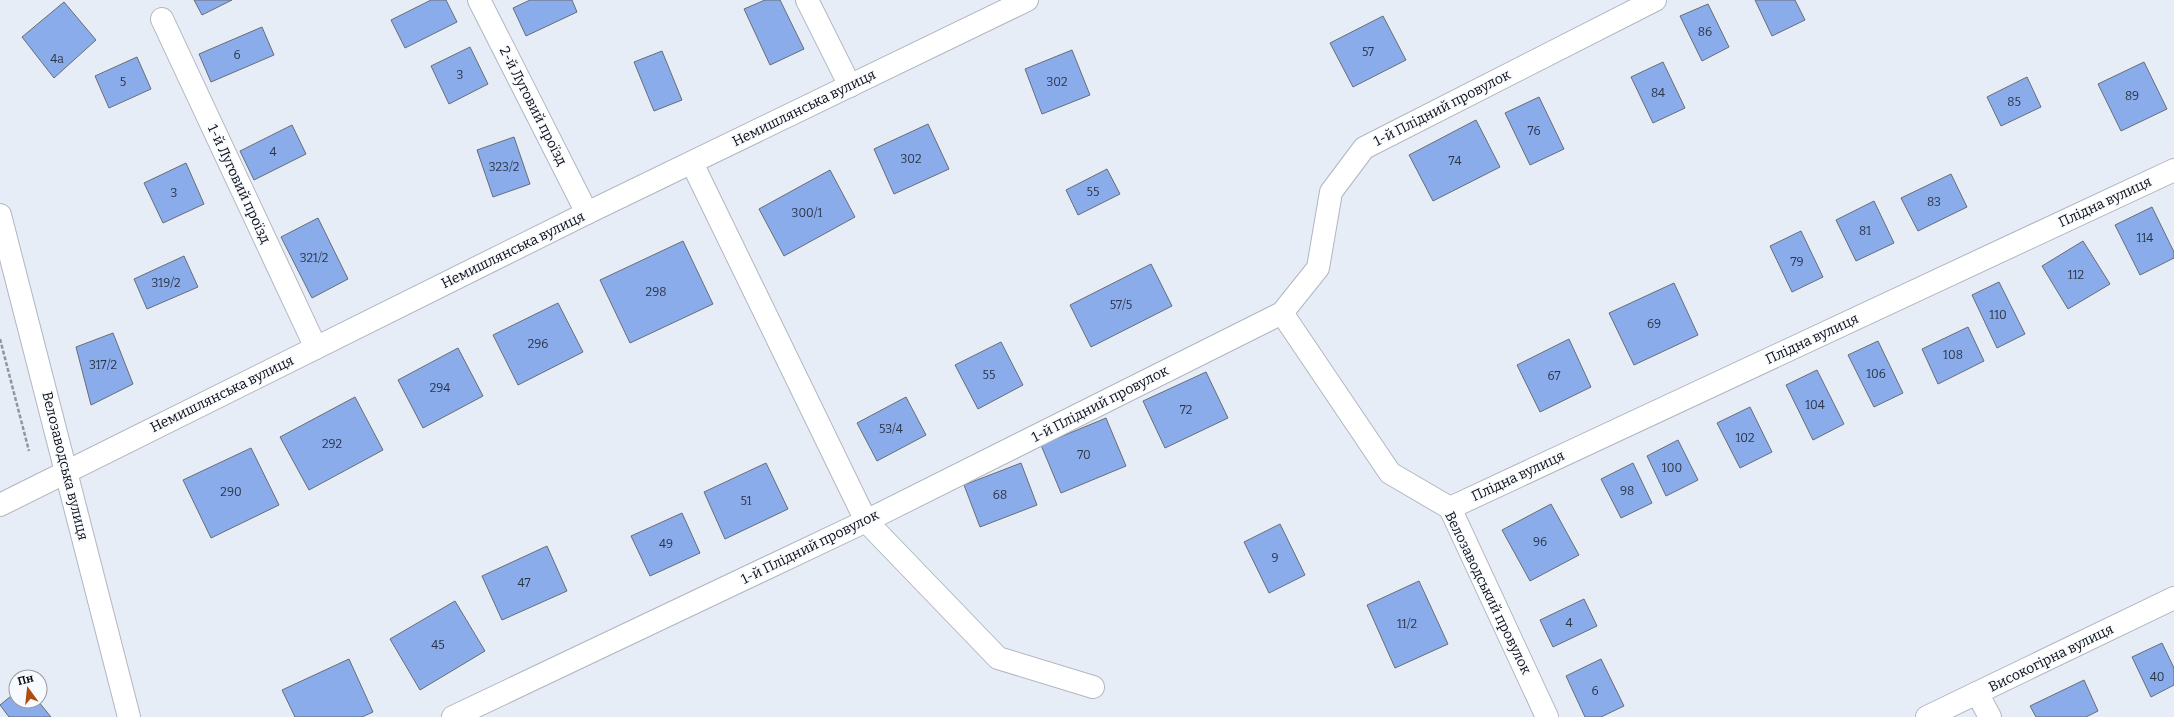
<svg xmlns="http://www.w3.org/2000/svg" width="2174" height="717" viewBox="0 0 2174 717" font-family="Bitter,serif">
<rect width="100%" height="100%" fill="#e7edf7"/>
<g fill="#8aaceb" stroke="#686d76">
<polygon points="194,0 232,0 202,15"/>
<polygon points="431,0 446,0 457,22 405,48 391,20"/>
<polygon points="530,0 572,0 577,12 526,36 513,8"/>
<polygon points="765,0 780,0 804,49 770,65 744,9"/>
<polygon points="1755,0 1795,0 1805,20 1772,36"/>
<polygon points="64,2 96,40 54,78 22,37"/>
<polygon points="1708,4 1729,47 1702,61 1680,16"/>
<polygon points="1383,16 1406,60 1353,87 1330,43"/>
<polygon points="262,27 274,55 211,82 199,54"/>
<polygon points="470,47 488,84 449,104 431,66"/>
<polygon points="1072,50 1090,95 1042,114 1025,69"/>
<polygon points="662,51 682,100 654,111 634,62"/>
<polygon points="137,57 151,89 109,108 95,76"/>
<polygon points="1663,62 1685,108 1653,123 1631,77"/>
<polygon points="2144,62 2167,109 2121,131 2098,84"/>
<polygon points="2027,77 2041,107 2001,126 1987,97"/>
<polygon points="1539,97 1564,149 1530,165 1505,113"/>
<polygon points="1476,120 1500,167 1433,201 1409,155"/>
<polygon points="928,124 949,169 894,194 874,149"/>
<polygon points="292,125 306,154 254,180 240,151"/>
<polygon points="514,137 530,184 493,197 477,150"/>
<polygon points="186,163 204,204 163,223 144,183"/>
<polygon points="1107,169 1120,194 1078,215 1066,190"/>
<polygon points="830,170 855,217 784,256 759,209"/>
<polygon points="1951,174 1967,207 1918,231 1901,198"/>
<polygon points="1874,201 1894,243 1856,261 1836,220"/>
<polygon points="2152,207 2174,252 2174,258 2140,275 2115,225"/>
<polygon points="318,218 348,279 312,298 281,237"/>
<polygon points="1801,231 1823,277 1792,292 1770,246"/>
<polygon points="683,241 713,304 630,343 600,280"/>
<polygon points="2083,241 2110,284 2068,309 2042,266"/>
<polygon points="184,256 198,287 147,309 134,279"/>
<polygon points="1151,264 1172,306 1091,347 1070,305"/>
<polygon points="1999,282 2025,334 1997,348 1972,295"/>
<polygon points="1674,283 1698,335 1634,365 1609,313"/>
<polygon points="558,303 583,352 518,385 493,335"/>
<polygon points="1968,327 1984,361 1938,384 1922,349"/>
<polygon points="113,333 133,384 91,405 76,347"/>
<polygon points="1569,339 1591,387 1540,412 1517,365"/>
<polygon points="1878,341 1903,393 1874,407 1848,355"/>
<polygon points="1001,342 1023,385 978,409 955,365"/>
<polygon points="458,348 483,396 423,428 398,380"/>
<polygon points="1817,370 1844,424 1813,440 1786,385"/>
<polygon points="1206,372 1228,418 1165,448 1143,401"/>
<polygon points="355,397 383,450 309,490 280,437"/>
<polygon points="906,397 926,435 877,461 857,423"/>
<polygon points="1750,407 1772,452 1740,468 1717,423"/>
<polygon points="1106,418 1126,466 1061,493 1041,445"/>
<polygon points="1678,440 1698,480 1666,496 1647,456"/>
<polygon points="251,448 279,505 211,538 183,480"/>
<polygon points="766,463 788,509 725,539 704,492"/>
<polygon points="1021,463 1037,505 980,527 964,485"/>
<polygon points="1633,463 1652,503 1621,518 1601,479"/>
<polygon points="1551,504 1579,555 1530,581 1502,530"/>
<polygon points="682,513 700,553 650,576 631,536"/>
<polygon points="1280,524 1305,575 1269,593 1244,542"/>
<polygon points="547,546 567,591 502,620 482,576"/>
<polygon points="1419,581 1448,644 1395,668 1367,605"/>
<polygon points="1584,599 1597,626 1553,647 1540,620"/>
<polygon points="455,601 485,651 420,690 390,639"/>
<polygon points="2162,643 2174,668 2174,685 2151,697 2132,657"/>
<polygon points="349,659 373,712 362,717 295,717 282,690"/>
<polygon points="1601,659 1624,706 1601,717 1585,717 1566,676"/>
<polygon points="2084,680 2098,711 2086,717 2036,717 2030,706"/>
<polygon points="16,692 16,701 38,701 51,717 9,717 0,705"/>
</g>
<g fill="none" stroke-linecap="round" stroke-linejoin="round">
<defs>
<g id="minor">
<polyline points="479,0 587,213"/>
<polyline points="807,0 850,86"/>
<polyline points="162,19 316,348"/>
<polyline points="692,163 866,521 998,658 1093,687"/>
<polyline points="0,215 129,717"/>
<polyline points="1282,313 1390,473 1450,508 1547,717"/>
<polyline points="0,505 587,213 1027,0"/>
<polyline points="1450,508 2174,170"/>
<polyline points="1977,693 1990,717"/>
<polyline points="453,717 866,521 1282,313 1318,268 1331,192 1364,148 1655,0"/>
<polyline points="1927,717 2174,598"/>
</g>
</defs>
<use href="#minor" stroke="#b1b6c1" stroke-width="24"/>
<polyline stroke="#91969d" stroke-width="2.5" stroke-dasharray="4 2" stroke-linecap="butt" points="0,339 29,451"/>
<use href="#minor" stroke="#fff" stroke-width="22"/>
</g>
<g text-anchor="middle" dominant-baseline="central" stroke-width="3.5" stroke-linejoin="round" paint-order="stroke">
<g font-size="12" fill="#2b3548">
<text x="1705" y="32">86</text>
<text x="1368" y="52">57</text>
<text x="237" y="55">6</text>
<text x="57" y="59">4а</text>
<text x="460" y="75">3</text>
<text x="123" y="82">5</text>
<text x="1057" y="82">302</text>
<text x="1658" y="93">84</text>
<text x="2132" y="96">89</text>
<text x="2014" y="102">85</text>
<text x="1534" y="131">76</text>
<text x="273" y="152">4</text>
<text x="911" y="159">302</text>
<text x="1455" y="161">74</text>
<text x="504" y="167">323/2</text>
<text x="1093" y="192">55</text>
<text x="174" y="193">3</text>
<text x="1934" y="202">83</text>
<text x="807" y="213">300/1</text>
<text x="1865" y="231">81</text>
<text x="2145" y="238">114</text>
<text x="314" y="258">321/2</text>
<text x="1797" y="262">79</text>
<text x="2076" y="275">112</text>
<text x="166" y="283">319/2</text>
<text x="656" y="292">298</text>
<text x="1121" y="305">57/5</text>
<text x="1998" y="315">110</text>
<text x="1654" y="324">69</text>
<text x="538" y="344">296</text>
<text x="1953" y="355">108</text>
<text x="103" y="365">317/2</text>
<text x="1876" y="374">106</text>
<text x="989" y="375">55</text>
<text x="1554" y="376">67</text>
<text x="440" y="388">294</text>
<text x="1815" y="405">104</text>
<text x="1186" y="410">72</text>
<text x="891" y="429">53/4</text>
<text x="1745" y="438">102</text>
<text x="332" y="444">292</text>
<text x="1084" y="455">70</text>
<text x="1672" y="468">100</text>
<text x="1627" y="491">98</text>
<text x="231" y="492">290</text>
<text x="1000" y="495">68</text>
<text x="746" y="501">51</text>
<text x="1540" y="542">96</text>
<text x="666" y="544">49</text>
<text x="1275" y="558">9</text>
<text x="524" y="583">47</text>
<text x="1569" y="623">4</text>
<text x="1407" y="624">11/2</text>
<text x="438" y="645">45</text>
<text x="2157" y="677">40</text>
<text x="1595" y="691">6</text>
</g>
<g font-size="14" fill="#0b0d11" stroke="#f7fafe">
<text transform="translate(533 106) rotate(63)">2-й Луговий проїзд</text>
<text transform="translate(804 108) rotate(-26)">Немишлянська вулиця</text>
<text transform="translate(1442 108) rotate(-27)">1-й Плідний провулок</text>
<text transform="translate(239 184) rotate(65)">1-й Луговий проїзд</text>
<text transform="translate(2105 202) rotate(-25)">Плідна вулиця</text>
<text transform="translate(513 250) rotate(-26)">Немишлянська вулиця</text>
<text transform="translate(1812 339) rotate(-25)">Плідна вулиця</text>
<text transform="translate(222 394) rotate(-26)">Немишлянська вулиця</text>
<text transform="translate(1100 404) rotate(-27)">1-й Плідний провулок</text>
<text transform="translate(65 466) rotate(76)">Велозаводська вулиця</text>
<text transform="translate(1518 476) rotate(-25)">Плідна вулиця</text>
<text transform="translate(810 547) rotate(-26)">1-й Плідний провулок</text>
<text transform="translate(1488 593) rotate(64)">Велозаводський провулок</text>
<text transform="translate(2051 658) rotate(-26)">Високогірна вулиця</text>
</g>
</g>
<g transform="translate(28 689) rotate(345)"><circle r="19" fill="#f7fafe" stroke="#999b9f"/>
<path d="M0-3L7 15L0 10L-7 15Z" fill="#af4c11"/>
<text y="-6" font-size="11" font-weight="bold" text-anchor="middle" fill="#0b0d11">Пн</text>
</g>
</svg>
